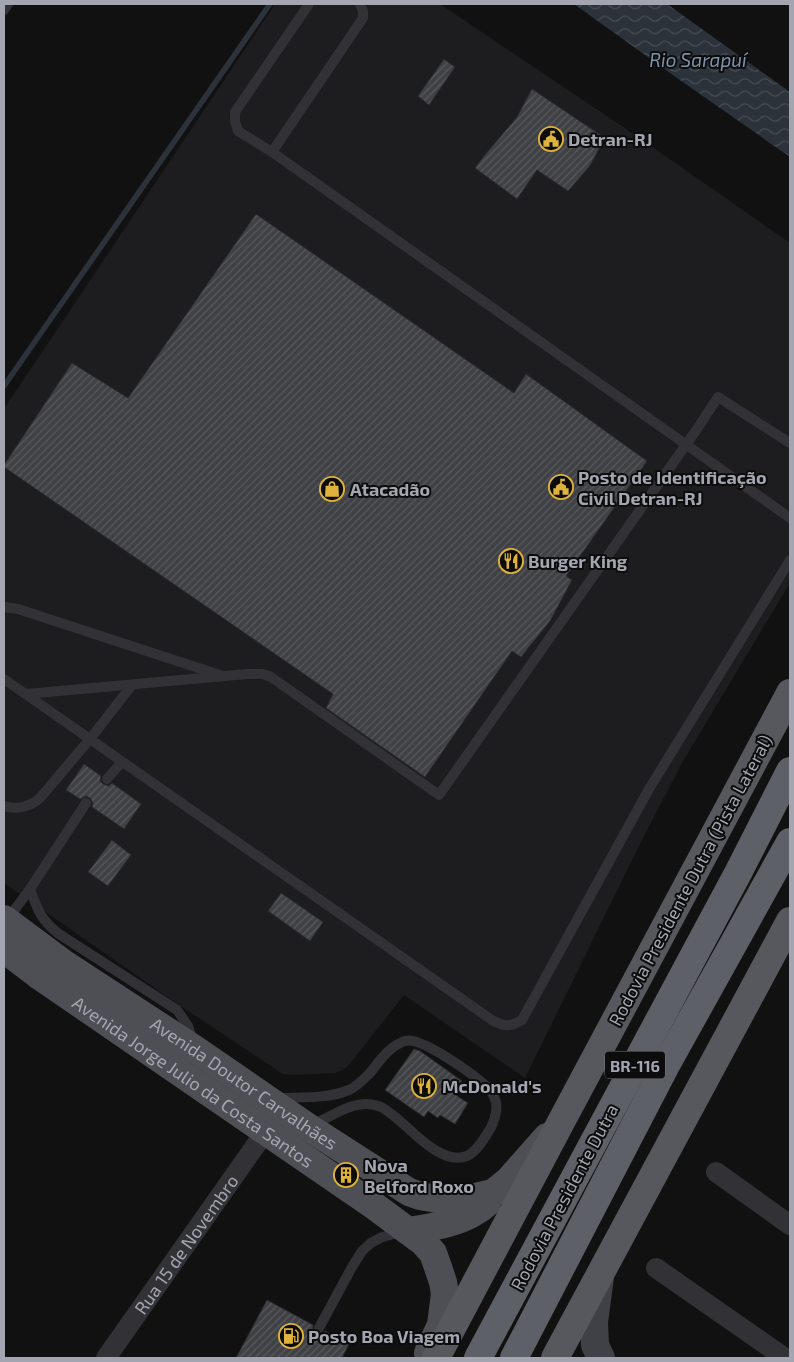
<svg xmlns="http://www.w3.org/2000/svg" width="794" height="1362" viewBox="0 0 794 1362" font-family="'Exo 2',sans-serif">
<defs>
<pattern id="water-waves" width="16" height="10" patternUnits="userSpaceOnUse" patternTransform="scale(1.25)"><rect width="16" height="10" fill="#2b3239"/><path d="M0 5q4-4 8 0t8 0" fill="none" stroke="#474d53"/></pattern>
<pattern id="building-hatch" width="6" height="6" patternUnits="userSpaceOnUse" patternTransform="scale(1.25)"><rect width="6" height="6" fill="#404145"/><path d="M-1 1l2-2M0 6l6-6M5 7l2-2" fill="none" stroke="#58595d"/></pattern>
</defs>
<rect width="100%" height="100%" fill="#111112"/>
<polygon fill="#1d1d1f" points="275,4 440,4 638,137 790,243 790,583 682,763 640,844 525,1078 404,995 348,1066 343,1070 335,1073 292,1075 283,1074 179,1005 4,883 4,409"/>
<polygon fill="url(#water-waves)" points="574,4 667,4 790,92 790,157 677,78"/>
<g fill="none" stroke-linecap="round" stroke-linejoin="round">
<polyline stroke="#2b3239" stroke-width="5.5" points="4,386 270,4"/>
</g>
<g fill="url(#building-hatch)" stroke="#2b2b2e">
<polygon points="444,59 455,67 429,105 418,96"/>
<polygon points="532,89 605,138 589,167 568,191 537,170 517,199 475,168 484,156 517,117"/>
<polygon points="256,214 514,393 526,374 647,461 566,576 572,580 550,621 521,657 512,651 425,777 326,708 333,694 4,467 4,465 72,363 128,398"/>
<polygon points="84,764 101,776 100,781 103,784 109,786 112,783 141,804 124,829 92,807 93,803 90,798 86,796 80,799 66,790"/>
<polygon points="112,840 131,855 108,886 88,872"/>
<polygon points="281,893 323,922 310,941 268,911"/>
<polygon points="414,1049 420,1051 462,1081 454,1094 468,1103 455,1124 440,1115 438,1118 428,1111 424,1117 385,1090"/>
<polygon points="267,1300 313,1325 313,1331 316,1334 322,1334 325,1331 349,1344 342,1358 236,1358"/>
</g>
<g fill="none" stroke-linecap="round" stroke-linejoin="round">
<g stroke="#323236" stroke-width="10">
<polyline points="309,4 235,112 235,121 238,131 272,152 790,518"/>
<polyline points="4,10 8,4"/>
<polyline points="272,152 363,18 363,11 360,4"/>
<polyline points="4,607 18,609 220,675"/>
<path d="M4 679 492 1020C505 1027 509 1027 522 1020L649 789 790 560"/>
<polyline points="26,694 247,674 263,674 271,677 439,795 697,429 718,397 790,443"/>
<polyline points="107,779 122,762"/>
<path d="M86 803 30 889C38 911 41 920 59 934L177 1010 188 1026 193 1041"/>
<path d="M4 806C16 810 30 807 40 798L90 739 132 685"/>
<polyline points="7,920 30,889"/>
<path d="M277 1098C301 1097 327 1099 349 1090 356 1087 363 1080 369 1074 379 1062 389 1046 405 1041 421 1036 474 1075 486 1086 491 1090 494 1096 496 1102 498 1112 493 1126 487 1134 482 1142 476 1152 467 1156 441 1166 412 1130 394 1116 389 1113 384 1107 378 1106 353 1098 333 1117 311 1125"/>
<polyline points="319,1328 352,1267 362,1251 371,1243 382,1237 402,1232"/>
</g>
<g stroke="#323236" stroke-width="20">
<polyline points="716,1172 790,1225"/>
<polyline points="656,1268 785,1358"/>
<path id="s1" d="M106 1358 265 1132"/>
</g>
<polyline stroke="#404146" stroke-width="28" points="600,1277 594,1322 595,1345 601,1358"/>
<g stroke="#4e4f55" stroke-width="28">
<path id="s2" d="M4 919 63 963 196 1050 308 1127 409 1192 420 1196 454 1202 493 1193 509 1180 547 1137"/>
<path id="s3" d="M4 949 41 977 373 1205 423 1242 433 1253 439 1270 443 1282 445 1294 443 1309 441 1325 428 1353"/>
<path d="M408 1231C435 1227 466 1222 487 1203"/>
</g>
<g stroke="#56585e" stroke-width="28">
<polyline points="436,1358 561,1122 790,693"/>
<polyline points="555,1358 790,921"/>
</g>
<g stroke="#5e6067" stroke-width="28">
<polyline points="478,1358 738,873 790,771"/>
<polyline points="514,1358 665,1067 790,842"/>
</g>
</g>
<defs>
<symbol id="civic-ring" viewBox="-11 -11 22 22"><circle r="9.5" fill="#0c0c0d" stroke="#dfb33b" stroke-width="1.5"/><path d="M-.6-6.5H3V-4.5H.6V-3L4-1V1h2V6H-6V1h2V-1L-.6-3ZM-1.2 2.5V6h2.4V2.5Z" fill="#dfb33b"/></symbol>
<symbol id="shop-ring" viewBox="-11 -11 22 22"><circle r="9.5" fill="#0c0c0d" stroke="#dfb33b" stroke-width="1.5"/><path d="M-5-2.5h2.3a2.7 3.5 0 0 1 5.4 0H5L5.5 6h-11ZM-1.5-2.5h3a1.5 2.3 0 0 0-3 0Z" fill="#dfb33b"/></symbol>
<symbol id="restaurant-ring" viewBox="-11 -11 22 22"><circle r="9.5" fill="#0c0c0d" stroke="#dfb33b" stroke-width="1.5"/><path d="M-5-6h1v4h1v-4h1v4h1v-4h1v5L-1.5 .5V6h-2V.5L-5-1ZM5-6V6H3V1.5H1.5Q1.5-4 5-6Z" fill="#dfb33b"/></symbol>
<symbol id="building-ring" viewBox="-11 -11 22 22"><circle r="9.5" fill="#0c0c0d" stroke="#dfb33b" stroke-width="1.5"/><path d="M-4-6H4V6H1V3H-1V6H-4ZM-2.5-4.3h1.7v1.8h-1.7ZM.8-4.3h1.7v1.8H.8ZM-2.5-1h1.7V.8h-1.7ZM.8-1h1.7V.8H.8Z" fill="#dfb33b"/></symbol>
<symbol id="fuel-ring" viewBox="-11 -11 22 22"><circle r="9.5" fill="#0c0c0d" stroke="#dfb33b" stroke-width="1.5"/><path d="M-5.5-6h7V0h2V4h1.3V-2.5L3-4.5l.8-.8L6-3V5H2.5V1h-1V6h-7ZM-4.2-4.7v3.2H.2V-4.7Z" fill="#dfb33b"/></symbol>
</defs>
<g fill-rule="evenodd">
<use href="#civic-ring" x="537" y="125" width="28" height="28"/>
<use href="#civic-ring" x="547" y="473" width="28" height="28"/>
<use href="#shop-ring" x="318" y="475" width="28" height="28"/>
<use href="#restaurant-ring" x="497" y="547" width="28" height="28"/>
<use href="#restaurant-ring" x="410" y="1072" width="28" height="28"/>
<use href="#building-ring" x="332" y="1161" width="28" height="28"/>
<use href="#fuel-ring" x="277" y="1322" width="28" height="28"/>
</g>
<g text-anchor="middle" dominant-baseline="central" stroke-width="4" stroke-linejoin="round" paint-order="stroke">
<rect fill="#0c0c0d" stroke="#767880" stroke-width="1" x="605" y="1051.5" width="60" height="27" rx="4"/>
<g font-size="16" font-weight="bold" fill="#a3a6b1">
<text x="635" y="1065">BR-116</text>
</g>
<g font-size="18" font-weight="bold" fill="#a3a6b1" stroke="#0c0c0d" text-anchor="start">
<text x="568" y="139">Detran-RJ</text>
<text x="578" y="477">Posto de Identificação<tspan x="578" dy="21">Civil Detran-RJ</tspan></text>
<text x="350" y="489">Atacadão</text>
<text x="528" y="561">Burger King</text>
<text x="442" y="1086">McDonald's</text>
<text x="364" y="1165">Nova<tspan x="364" dy="21">Belford Roxo</tspan></text>
<text x="308" y="1336">Posto Boa Viagem</text>
</g>
<g font-size="18" fill="#a3a6b1" stroke="#0c0c0d">
<text transform="translate(690 880) rotate(-62)">Rodovia Presidente Dutra (Pista Lateral)</text>
<text stroke="none"><textPath href="#s3" startOffset="231">Avenida Jorge Julio da Costa Santos</textPath></text>
<text stroke="none"><textPath href="#s2" startOffset="291">Avenida Doutor Carvalhães</textPath></text>
<text transform="translate(564 1197) rotate(-62)">Rodovia Presidente Dutra</text>
<text stroke="none"><textPath href="#s1" startOffset="139">Rua 15 de Novembro</textPath></text>
</g>
<g font-size="19" font-style="italic" fill="#7d92aa" stroke="#0c0c0d">
<text x="698" y="59">Rio Sarapuí</text>
</g>
</g>
<rect width="794" height="1362" fill="none" stroke="#a3a6b1" stroke-width="10"/>
</svg>
